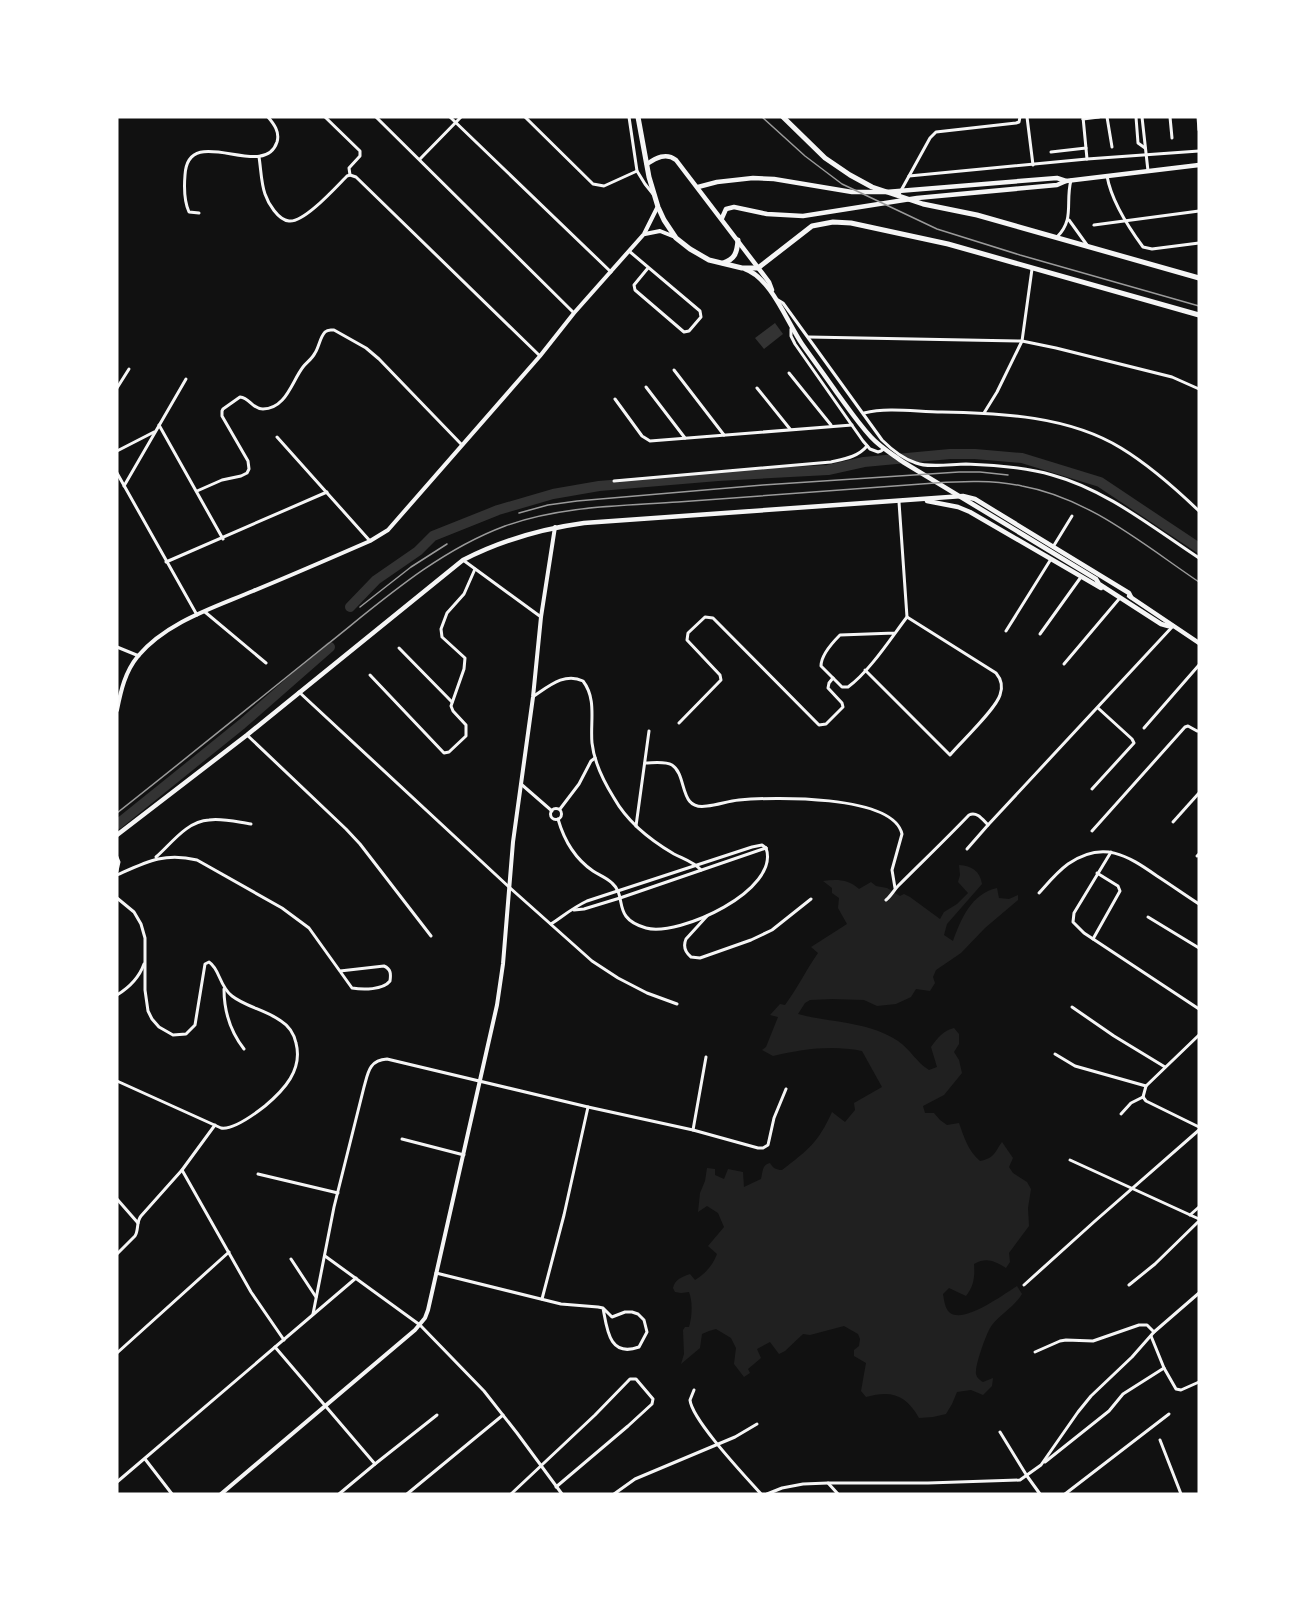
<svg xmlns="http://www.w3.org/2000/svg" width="1316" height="1611" viewBox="0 0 1316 1611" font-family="Montserrat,sans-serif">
<rect width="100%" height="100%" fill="#111"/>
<path fill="#202020" d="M959 865C972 866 980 871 982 884L947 924 944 935 953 941C961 919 971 894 997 888L999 898 1009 899 1018 895V900L985 928 961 953 936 970 933 977 935 983 930 991 916 989 911 997 896 1004 877 1006 864 1000 832 999 810 1000 805 1003 798 1014C831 1023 868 1021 898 1041 910 1049 917 1063 929 1070L937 1067 931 1047C938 1037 943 1031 954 1028L959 1034V1044L954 1052 959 1060 962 1073 944 1095 923 1106 925 1113H934L940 1120 947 1125 959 1123C964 1137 968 1151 980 1161 995 1158 994 1153 1002 1142L1013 1158 1009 1167 1013 1173 1027 1182 1031 1189 1028 1208 1029 1226 1009 1253 1010 1262 1006 1268C994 1261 987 1257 974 1264 975 1276 974 1286 966 1296L949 1288 943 1294C944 1300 945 1308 949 1312 963 1325 1004 1294 1017 1286L1022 1294C1014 1307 1001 1314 992 1325 987 1331 976 1363 976 1371 975 1376 979 1380 983 1382L993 1378 992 1386 983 1395 971 1390 957 1392 952 1404 946 1414 933 1417 919 1418C906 1395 892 1390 866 1397L861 1391 866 1363 854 1356V1350L859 1346 860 1339 858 1334 844 1326 810 1335 803 1334 785 1351 779 1354 770 1342 757 1349 761 1358 748 1369 750 1373 744 1377 734 1364 736 1348 731 1338 716 1329 709 1331 702 1334 700 1348 681 1364 684 1354 683 1330 685 1327H689C692 1317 693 1302 689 1292L681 1293 675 1292 673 1288C675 1279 682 1277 690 1274L695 1280C706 1273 713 1265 717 1254L708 1246 724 1227 718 1213 707 1206 698 1212 700 1193 705 1181 707 1168 715 1169V1175L724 1179 728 1169 743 1172 744 1187 761 1179C763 1171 762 1165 770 1163 773 1168 776 1170 782 1170 808 1150 818 1143 832 1112L845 1122 855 1110 854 1103 882 1087 862 1051C831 1045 803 1049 773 1056L762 1050 766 1047 778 1017 770 1015 780 1004 785 1005C797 989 806 970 818 953L811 947 847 924 838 908 839 898 832 893V888L823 881C836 879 849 879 859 889L871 882 876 886 887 888 900 896 904 894 910 897 940 919 944 912 957 904 968 893 958 882 960 875Z"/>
<polygon fill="#333" points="775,323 783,334 764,349 755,338"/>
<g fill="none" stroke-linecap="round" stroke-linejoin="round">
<g stroke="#333" stroke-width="10">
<polyline points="350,607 376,580 418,551 433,536 498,510 553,494 599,486 718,476 828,470 864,462 950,454 975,454 1022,458 1100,482 1199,548"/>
<polyline points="118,824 242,724 330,647"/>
</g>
<g stroke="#f5f5f5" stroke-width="3">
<polyline points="325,117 360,151 360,156 349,168 350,175"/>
<polyline points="376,117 574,313"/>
<polyline points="450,117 611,272"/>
<polyline points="525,117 593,184 604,186 637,171"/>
<polyline points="629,117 637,171 645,184 653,194"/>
<polyline points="1027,117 1033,165"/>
<polyline points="1083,117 1087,159"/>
<polyline points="1107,117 1112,147"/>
<polyline points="1136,117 1138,143 1145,148"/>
<polyline points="1142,117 1148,171"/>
<polyline points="1170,117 1172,138"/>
<polyline points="1198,117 1199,130"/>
<polyline points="1083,119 1099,117"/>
<polyline points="1051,152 1086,148"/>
<path d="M259 157C261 169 261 183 265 194 268 203 278 220 289 221 304 223 336 187 347 176L350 175 356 177 540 356"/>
<polyline points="420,159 461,117"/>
<polyline points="909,176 1087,159 1199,151"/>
<path d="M1107 176C1111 199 1129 228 1143 247L1152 249 1199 243"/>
<polyline points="898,196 930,138 936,132 1016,123 1019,122 1020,117"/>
<path d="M199 213 189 212C184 201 184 187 185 175 188 121 264 182 277 142 280 132 274 124 268 117"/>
<polyline points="1069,220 1087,245"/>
<polyline points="1094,225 1199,211"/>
<path d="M1057 237C1075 219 1065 203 1071 180"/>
<polyline points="629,251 700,311 701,317 689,331 684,332 635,290 634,285 648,268"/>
<path d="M778 300 783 303 882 440C891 449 904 459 916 463 929 468 952 464 966 464 994 465 1025 467 1052 475 1107 490 1153 528 1199 558"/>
<polyline points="791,329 791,336 795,344 863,441 870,449 878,452 881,451 884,449"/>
<polyline points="809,337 1022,341 1056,348 1172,377 1199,389"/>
<polyline points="674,370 724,435"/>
<polyline points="789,373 831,425"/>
<polyline points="646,387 685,438"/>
<polyline points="117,388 129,369"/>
<polyline points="757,388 790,429"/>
<polyline points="615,399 642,436 650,441 852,425"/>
<path d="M864 413C889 407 917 412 942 412 1001 413 1069 416 1121 448 1149 465 1175 488 1199 511"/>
<polyline points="984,413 997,392 1022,341 1032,269"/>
<polyline points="159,425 223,539"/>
<polyline points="277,437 370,541"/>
<polyline points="117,451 154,432"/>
<polyline points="117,473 197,615"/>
<path d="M614 481 831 462C844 459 858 457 867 446"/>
<polyline points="124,486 186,379"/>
<path d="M197 491 222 480 241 476 247 473 249 469 248 461 222 416V411L223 409 240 397C250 398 252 409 263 409 286 409 292 381 303 367 307 362 312 359 315 353 319 347 320 337 325 332 328 329 330 330 334 330L366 348 379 359 462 445"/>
<polyline points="1053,547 1072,516"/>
<polyline points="463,560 541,617"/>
<polyline points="166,562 327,492"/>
<polyline points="205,612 266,663"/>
<polyline points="1006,631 1051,559"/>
<path d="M895 633 840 635C832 643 821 655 821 666L842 687H848C869 672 891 638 907 617L899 502"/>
<polyline points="1040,634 1081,577"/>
<polyline points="117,647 139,656"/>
<polyline points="399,648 452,702"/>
<polyline points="1064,664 1119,599"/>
<path d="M865 670 950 755C961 742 996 709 1000 695 1003 687 1001 679 996 673L907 617"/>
<polyline points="370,675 444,753 449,752 466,736 466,725 453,711 451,706 464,669 465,658 442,637 441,629 447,613 464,594 475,569"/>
<polyline points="299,692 509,887 592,961 618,978 647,993 677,1004"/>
<path d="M534 696C549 686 565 672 583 681 597 699 590 722 592 743 594 762 604 782 614 798 628 823 650 840 674 854 684 859 694 862 701 870"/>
<polyline points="679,723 721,680 720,675 687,640 688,633 705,617 713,618 819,725 826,724 843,707 842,703 828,688 829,683 833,678"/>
<polyline points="1144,728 1199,665"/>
<polyline points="247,735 346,829 360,844 431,936"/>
<path d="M645 763C653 763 665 761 672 765 688 775 678 811 707 806 718 805 728 801 739 800 771 797 893 794 902 834L892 870 895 888"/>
<polyline points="521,784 552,811"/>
<polyline points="1092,789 1134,743 1132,739 1098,708"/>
<circle cx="556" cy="814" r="5.5"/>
<polyline points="560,809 579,784 591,761 595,758"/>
<path d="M558 819C564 840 574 858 593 871 599 875 607 878 612 883 628 897 611 918 646 928 679 937 781 890 766 848"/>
<polyline points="1173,822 1199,793"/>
<polyline points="636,826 649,731"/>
<polyline points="1092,831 1185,727 1188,726 1197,731 1199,731"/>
<polyline points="967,849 988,825"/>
<polyline points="1111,852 1074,913 1073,922 1084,933 1199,1009"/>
<polyline points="1197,856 1199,854"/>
<polyline points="117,857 119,862 117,871"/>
<path d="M156 857C171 844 187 821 209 820 222 818 237 822 251 824"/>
<path d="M117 875C146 862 164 852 197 860L282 908 309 928 352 988C363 990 383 990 390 981 391 974 391 969 384 966L340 971"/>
<path d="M1039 893C1048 883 1057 872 1068 864 1103 840 1127 855 1157 876 1171 885 1185 895 1199 904"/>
<path d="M117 898 134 912 141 924 145 938V990L148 1011 152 1019 159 1027 173 1035 186 1034 195 1025 205 964 209 962C220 969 219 986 232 996 246 1007 266 1010 281 1021 289 1026 294 1034 296 1043 303 1070 284 1090 265 1106 256 1113 233 1130 221 1128L117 1081"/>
<path d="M886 900C891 896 894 890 898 886 922 862 946 839 969 815 977 811 983 820 988 825L1173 626"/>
<polyline points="574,910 584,909 620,898 766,848"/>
<path d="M707 916 686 939C683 946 685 952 691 957L700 958 751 940 772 930 811 899"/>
<polyline points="1148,917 1199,948"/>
<path d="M551 924C563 916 574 907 587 901L752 847 762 845 766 848"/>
<polyline points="1093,939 1120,891 1118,886 1097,873"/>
<path d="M224 989C224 1012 230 1031 244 1049"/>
<path d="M117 995C130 987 139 978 144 964"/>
<polyline points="1072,1007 1114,1036 1165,1067"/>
<polyline points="1055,1054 1075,1066 1146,1086"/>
<polyline points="1143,1097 1146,1086 1199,1035"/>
<polyline points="1143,1097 1146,1101 1199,1127"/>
<polyline points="1121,1114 1131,1103 1143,1097"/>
<polyline points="693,1130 706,1057"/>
<polyline points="402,1139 464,1155"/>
<polyline points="1070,1160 1199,1219"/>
<polyline points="182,1170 251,1292 284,1340"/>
<polyline points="258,1174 338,1193"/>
<polyline points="117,1199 138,1223"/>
<polyline points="1190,1215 1199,1207"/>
<path d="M117 1254 135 1236C139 1230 136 1222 141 1216L182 1170 215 1125"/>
<polyline points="325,1256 420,1325 484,1391 517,1433 562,1494"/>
<polyline points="291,1259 316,1297"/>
<path d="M436 1273 561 1304 598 1307 603 1308 612 1317 625 1312H632L638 1314 644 1320 647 1332 639 1347C609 1358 607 1329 603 1308"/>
<polyline points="1024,1285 1095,1221 1199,1130"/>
<polyline points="1129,1285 1155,1264 1199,1221"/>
<polyline points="542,1299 564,1215 588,1107"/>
<path d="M313 1314 334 1207 364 1087C368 1073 369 1060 387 1059L588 1107 693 1130 758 1148H763L768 1145 774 1118 786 1089"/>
<polyline points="1151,1336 1164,1368 1176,1389 1181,1390 1199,1382"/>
<polyline points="275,1347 375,1464"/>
<polyline points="1035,1352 1060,1341 1066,1340 1093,1341 1139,1325 1147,1325 1154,1332"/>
<polyline points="117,1353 229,1252"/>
<path d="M694 1390 690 1400C692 1420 745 1476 761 1494"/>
<polyline points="1000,1432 1027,1476 1040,1494"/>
<polyline points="1160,1440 1181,1494"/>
<polyline points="145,1459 172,1494"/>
<polyline points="1045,1462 1109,1411 1123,1394 1164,1368"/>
<polyline points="117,1482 356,1278"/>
<polyline points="828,1483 838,1494"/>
<polyline points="339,1494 375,1464 437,1415"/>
<polyline points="407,1494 503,1415"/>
<polyline points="511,1494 595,1415 630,1379 636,1379 653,1399 652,1404 628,1426 556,1487"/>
<polyline points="614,1494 635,1479 735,1437 757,1424"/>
<polyline points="767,1494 782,1488 803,1484 828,1483 928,1483 1020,1480 1041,1465 1078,1412 1091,1396 1132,1357 1154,1332 1199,1293"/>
<polyline points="1065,1494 1169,1414"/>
</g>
<g stroke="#f5f5f5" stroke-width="4">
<polyline points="645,234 660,231 675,237"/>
<path d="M117 710C121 690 125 672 138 656 167 622 213 608 253 591 292 575 331 558 370 541L388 530 540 356 574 313 644 234 657 208"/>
<polyline points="221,1494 415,1330 425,1318 428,1310 497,1005 503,964 513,842 533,697 541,617 555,527"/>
</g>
<g stroke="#f5f5f5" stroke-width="4.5">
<path d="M647 164C656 158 666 152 676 160L769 282 772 290"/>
<polyline points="698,187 717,182 753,178 774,179 852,192 886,192 1057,178 1066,181 1199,165"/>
<polyline points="722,218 726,209 734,207 767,214 803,216 917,198 1057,185 1066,181"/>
<path d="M745 269C771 278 787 322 802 344 814 361 826 377 837 393 848 408 858 423 871 437 880 447 892 454 903 462L1096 579 1099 584 1161 624 1168 626H1173"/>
<polyline points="927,501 958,507 970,512 1101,588"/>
<polyline points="1129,596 1199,643"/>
<path d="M117 835 247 735 463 560C502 540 540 529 584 523L963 496 975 499 1129 593 1131 597"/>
</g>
<g stroke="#f5f5f5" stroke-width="5">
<polyline points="638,117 649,177 658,207 664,220 676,238 690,249 709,260 742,268 758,268 812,226 833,222 851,223 948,244 1199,315"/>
<polyline points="783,117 825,158 850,175 872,187 923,204 977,215 1199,278"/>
<path d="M723 263C735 259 737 253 738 240"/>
</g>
<g stroke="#9a9a9a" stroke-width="1.5">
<polyline points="762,117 805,156 842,184 937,229 1020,255 1199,306"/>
<polyline points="519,513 548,505 577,501 763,485 959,472 980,472 1008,475"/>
<polyline points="360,607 411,567 447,544"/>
<path d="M117 813C188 757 258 700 329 643 384 599 438 551 505 526 560 506 620 506 678 502 763 495 849 489 935 483 964 481 993 480 1022 486 1089 498 1144 545 1199 582"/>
</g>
</g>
<rect width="1316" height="1611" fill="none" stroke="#ffffff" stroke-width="237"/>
</svg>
